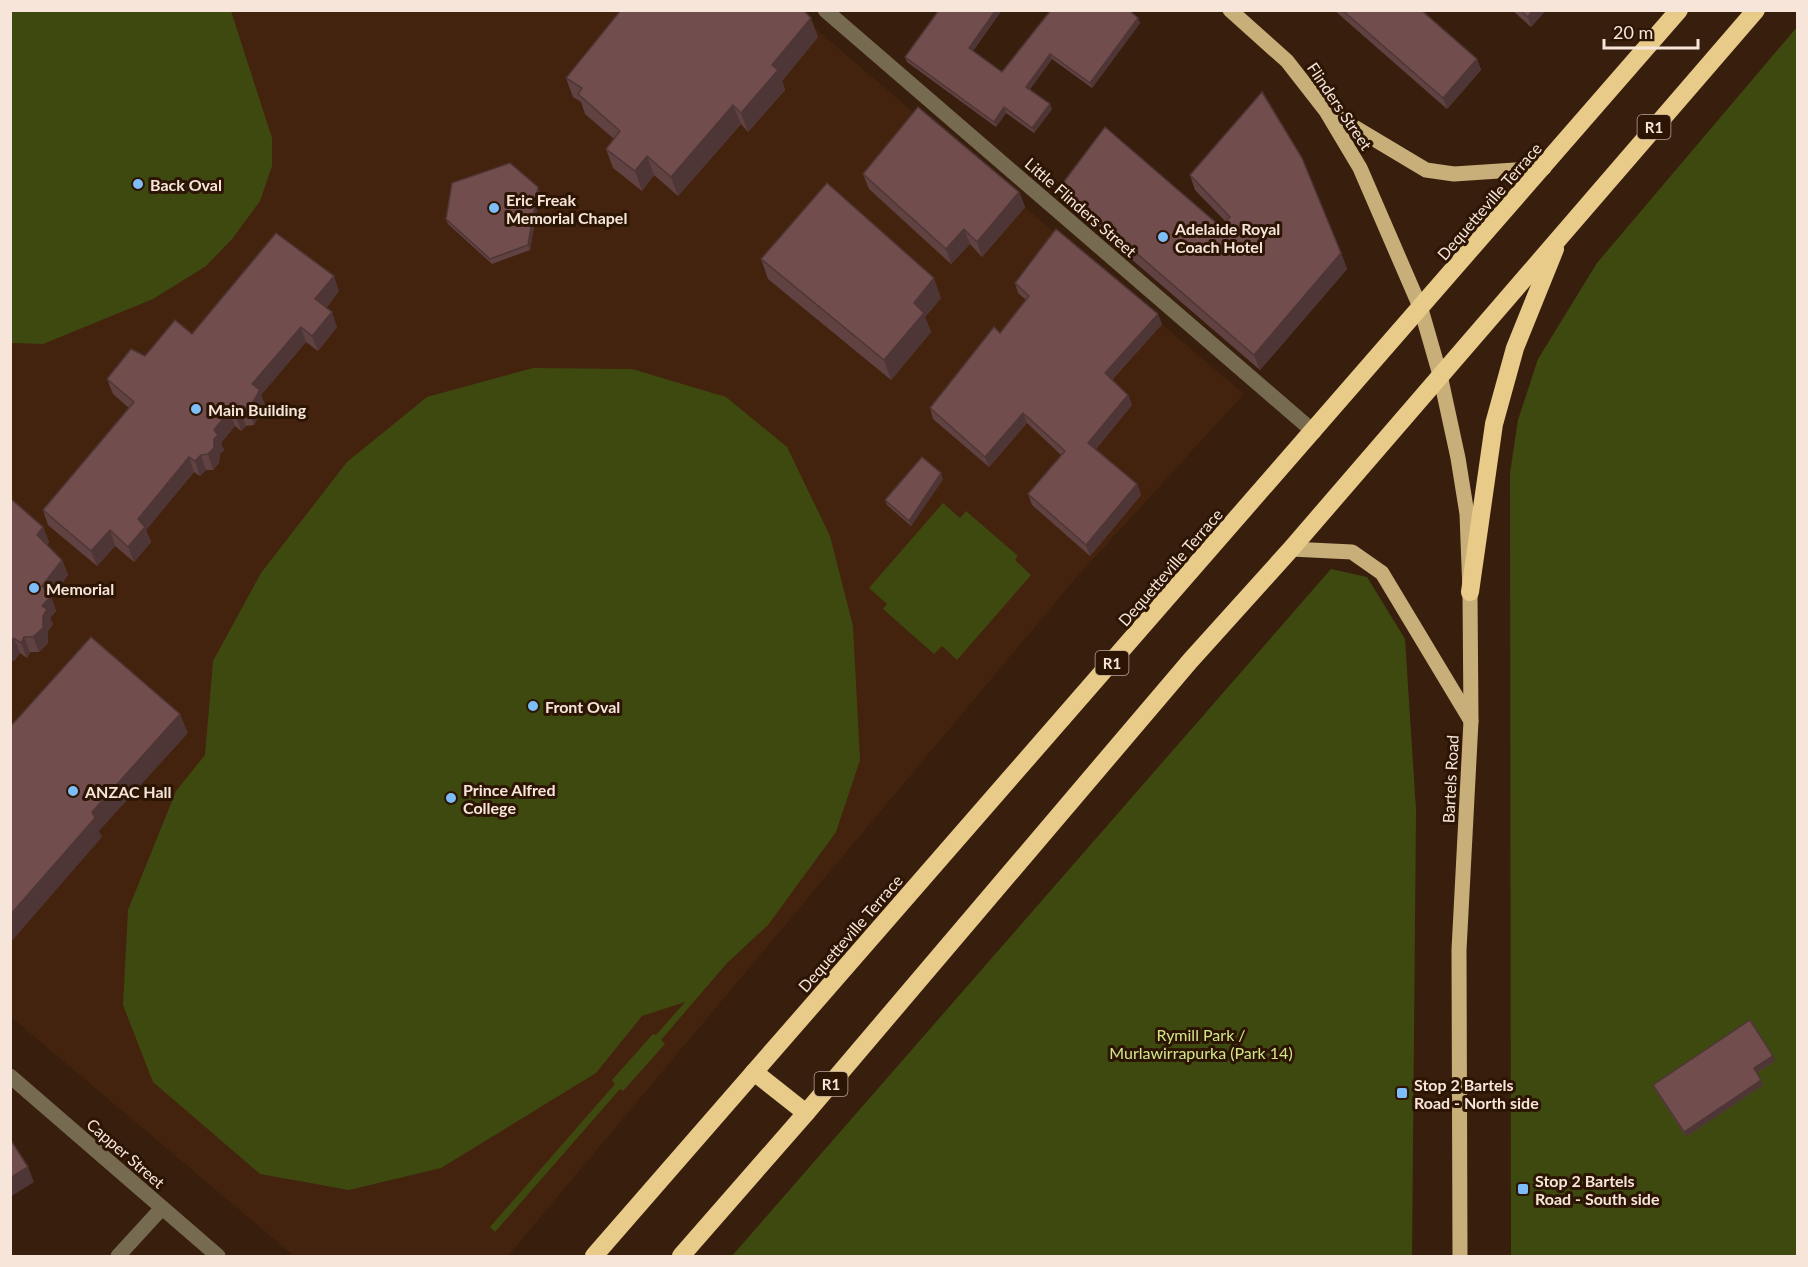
<svg xmlns="http://www.w3.org/2000/svg" width="1808" height="1267" viewBox="0 0 1808 1267" font-family="Lato,sans-serif">
<rect width="100%" height="100%" fill="#381e0d"/>
<polygon fill="#43230d" points="11,11 795,11 1244,394 1075,579 508,1256 294,1256 11,1017"/>
<g fill="#3e4910">
<polygon points="11,10 231,11 272,138 272,166 260,201 232,239 206,266 153,299 43,344 11,343"/>
<polygon points="1797,27 1797,1256 1511,1256 1510,473 1518,420 1538,359 1597,263"/>
<polygon points="533,368 632,369 726,397 787,447 830,536 853,626 860,760 836,832 768,925 727,963 661,1040 665,1044 623,1091 620,1089 495,1232 490,1227 615,1084 612,1080 653,1034 656,1035 685,1002 642,1016 596,1073 441,1168 349,1190 260,1174 153,1082 123,1005 128,910 176,791 205,755 213,661 261,573 347,462 427,397"/>
<polygon points="943,503 960,518 966,511 1018,556 1015,560 1031,575 957,660 942,646 934,654 883,609 887,604 869,588"/>
<polygon points="1331,569 1367,577 1405,639 1416,810 1412,1256 732,1256"/>
</g>
<g fill="none" stroke-linecap="round" stroke-linejoin="round">
<g stroke="#766a51" stroke-width="15">
<polyline points="825,10 1314,432"/>
<polyline points="10,1076 218,1256"/>
<polyline points="118,1256 162,1208"/>
</g>
<g stroke="#c8af7a" stroke-width="15">
<polyline points="1230,10 1287,61 1326,111 1360,168 1421,309 1440,375 1458,458 1467,514 1470,592 1471,721 1459,950 1460,1256"/>
<polyline points="1329,112 1426,170 1454,174 1544,168"/>
<polyline points="1291,549 1352,552 1382,573 1471,721"/>
</g>
<g stroke="#e8cb89" stroke-width="18">
<polyline points="1470,592 1494,424 1515,348 1555,249"/>
<polyline points="754,1072 806,1113"/>
<polyline points="594,1256 1679,10"/>
<polyline points="681,1256 806,1113 1190,661 1291,549 1756,10"/>
</g>
</g>
<g fill="#614242">
<polygon points="1002,10 973,51 1002,72 1051,10 1140,23 1092,88 1052,59 1030,89 1052,109 1034,133 1006,113 996,127 907,62 905,57"/>
<polygon points="1334,10 1421,10 1477,59 1481,70 1447,109"/>
<polygon points="1512,10 1546,10 1531,27"/>
<polygon points="818,37 782,81 785,90 748,132 741,124 678,196 654,175 642,191 613,168 606,149 614,139 585,114 581,102 573,97 566,78"/>
<polygon points="863,174 1019,192 1025,207 982,257 970,244 951,264 869,189"/>
<polygon points="1190,175 1341,253 1347,269 1260,370 1065,202 1060,187 1221,227 1226,222 1195,190"/>
<polygon points="540,192 530,250 492,264 448,224 446,219"/>
<polygon points="761,259 941,298 925,317 931,332 891,380 768,279"/>
<polygon points="1015,283 1162,324 1112,380 1128,395 1132,405 1096,449 1137,484 1141,495 1090,556 1032,505 1028,494 1061,455 1027,423 989,467 933,419 930,408 1000,333 1026,300 1018,293"/>
<polygon points="339,291 326,308 337,327 318,351 306,342 261,395 265,405 254,425 246,426 241,431 235,426 221,443 224,450 220,454 219,463 213,470 206,470 200,476 194,472 146,530 151,542 134,562 115,546 97,566 48,525 43,510 129,408 113,394 107,379 145,356 192,334"/>
<polygon points="943,479 911,526 887,505 885,500"/>
<polygon points="10,498 43,527 49,542 47,545 62,560 68,575 51,597 56,611 50,618 53,624 48,631 48,643 39,652 30,652 27,658 20,653 14,661 10,658"/>
<polygon points="1775,1061 1757,1073 1763,1085 1686,1137 1655,1090 1653,1085"/>
</g>
<g fill="#4f3636">
<polygon points="996,10 1002,10 971,53 969,48"/>
<polygon points="1533,10 1546,10 1531,27 1528,17"/>
<polygon points="811,18 818,37 782,81 785,90 748,132 741,113 772,65"/>
<polygon points="1138,18 1140,23 1092,88 1090,83"/>
<polygon points="1050,54 1052,59 1028,92 1026,87"/>
<polygon points="1477,59 1481,70 1447,109 1443,98"/>
<polygon points="1050,104 1052,109 1034,133 1032,128"/>
<polygon points="733,105 741,124 678,196 671,177"/>
<polygon points="1004,107 1006,113 996,127 994,122"/>
<polygon points="647,156 654,175 642,191 635,171"/>
<polygon points="538,187 540,192 530,250 528,245"/>
<polygon points="1019,192 1025,207 982,257 977,242"/>
<polygon points="964,229 970,244 951,264 946,249"/>
<polygon points="1341,253 1347,269 1260,370 1254,355"/>
<polygon points="334,276 339,291 321,315 315,299"/>
<polygon points="934,278 941,298 925,317 931,332 891,380 884,360 914,303"/>
<polygon points="332,312 337,327 318,351 312,336"/>
<polygon points="1158,314 1162,324 1109,383 1105,373"/>
<polygon points="301,327 306,342 261,395 265,405 254,425 248,410 252,384"/>
<polygon points="1128,395 1132,405 1092,453 1088,443"/>
<polygon points="229,411 235,426 221,443 224,450 220,454 219,463 213,470 208,454 214,430"/>
<polygon points="241,411 246,426 241,431 236,416"/>
<polygon points="1023,413 1027,423 989,467 985,457"/>
<polygon points="201,455 206,470 200,476 195,461"/>
<polygon points="189,457 194,472 146,530 151,542 134,562 128,547 138,519"/>
<polygon points="941,473 943,479 911,526 909,521"/>
<polygon points="1137,484 1141,495 1090,556 1086,545"/>
<polygon points="43,527 49,542 43,550 37,535"/>
<polygon points="110,530 115,546 97,566 91,551"/>
<polygon points="62,560 68,575 51,597 56,611 50,618 53,624 48,631 48,643 39,652 33,637 42,606 42,586"/>
<polygon points="24,637 30,652 27,658 21,643"/>
<polygon points="14,638 20,653 14,661 10,653 10,643"/>
<polygon points="180,714 188,733 99,831 102,837 10,943 10,915 92,812"/>
<polygon points="1773,1056 1775,1061 1756,1073 1754,1068"/>
<polygon points="1761,1080 1763,1085 1686,1137 1684,1132"/>
<polygon points="28,1167 34,1182 10,1197 10,1178"/>
</g>
<g fill="#714d4d" stroke="#4f3636" stroke-width="1.5">
<polygon points="621,10 803,10 811,18 772,65 778,70 741,113 733,105 671,177 647,156 635,171 606,149 620,131 578,94 582,88 566,78"/>
<polygon points="939,10 996,10 969,48 1002,72 1051,10 1129,10 1138,18 1090,83 1050,54 1026,87 1050,104 1032,128 1004,107 994,122 905,57"/>
<polygon points="1342,10 1421,10 1477,59 1443,98"/>
<polygon points="1520,10 1533,10 1528,17"/>
<polygon points="1262,92 1302,158 1341,253 1254,355 1060,187 1105,127 1221,227 1230,217 1190,175"/>
<polygon points="918,107 1019,192 977,242 964,229 946,249 863,174"/>
<polygon points="510,163 538,187 528,245 490,259 446,219 452,183"/>
<polygon points="827,183 934,278 914,303 924,313 884,360 761,259"/>
<polygon points="1056,229 1158,314 1105,373 1128,395 1088,443 1137,484 1086,545 1028,494 1065,451 1023,413 985,457 930,408 994,327 1000,333 1029,296 1015,283"/>
<polygon points="276,233 334,276 315,299 332,312 312,336 301,327 252,384 260,390 248,410 241,411 236,416 229,411 214,430 218,435 214,439 214,448 208,454 201,455 195,461 189,457 138,519 145,527 128,547 110,530 91,551 43,510 134,402 107,379 131,349 145,356 175,320 192,334"/>
<polygon points="922,457 941,473 909,521 885,500"/>
<polygon points="10,498 43,527 37,535 62,560 42,586 51,596 42,606 47,609 43,616 43,628 33,637 24,637 21,643 14,638 10,643"/>
<polygon points="91,637 180,714 92,812 95,818 10,915 10,727"/>
<polygon points="1750,1020 1773,1056 1754,1068 1761,1080 1684,1132 1653,1085"/>
<polygon points="10,1139 28,1167 10,1178"/>
</g>
<g fill="#7dbef9" stroke="#2d1504" stroke-width="2">
<circle cx="138" cy="184" r="6"/>
<circle cx="494" cy="208" r="6"/>
<circle cx="1163" cy="237" r="6"/>
<circle cx="196" cy="409" r="6"/>
<circle cx="34" cy="588" r="6"/>
<circle cx="533" cy="706" r="6"/>
<circle cx="73" cy="791" r="6"/>
<circle cx="451" cy="798" r="6"/>
<rect x="1396" y="1087" width="12" height="12" rx="3"/>
<rect x="1517" y="1183" width="12" height="12" rx="3"/>
</g>
<g text-anchor="middle" dominant-baseline="central" stroke-width="6" stroke-linejoin="round" paint-order="stroke">
<g fill="#2d1504" stroke="#baa79a" stroke-width="1.5">
<rect x="1637.5" y="115" width="33" height="24" rx="4.5"/>
<rect x="1095.5" y="651" width="33" height="24" rx="4.5"/>
<rect x="814.5" y="1072" width="33" height="24" rx="4.5"/>
</g>
<g font-size="15" font-weight="bold" fill="#f7e5da">
<text x="1654" y="127">R1</text>
<text x="1112" y="663">R1</text>
<text x="831" y="1084">R1</text>
</g>
<g font-size="16" fill="#f7e5da" stroke="#2d1504">
<text transform="translate(1340 106) rotate(56)">Flinders Street</text>
<text transform="translate(1489 201) rotate(-49)">Dequetteville Terrace</text>
<text transform="translate(1081 207) rotate(41)">Little Flinders Street</text>
<text transform="translate(1170 567) rotate(-49)">Dequetteville Terrace</text>
<text transform="translate(1450 779) rotate(-87)">Bartels Road</text>
<text transform="translate(850 933) rotate(-49)">Dequetteville Terrace</text>
<text transform="translate(126 1153) rotate(41)">Capper Street</text>
</g>
<g font-size="16" font-weight="bold" fill="#f7e5da" stroke="#2d1504" text-anchor="start">
<text x="150" y="184">Back Oval</text>
<text x="506" y="199">Eric Freak<tspan x="506" dy="18">Memorial Chapel</tspan></text>
<text x="1175" y="228">Adelaide Royal<tspan x="1175" dy="18">Coach Hotel</tspan></text>
<text x="208" y="409">Main Building</text>
<text x="46" y="588">Memorial</text>
<text x="545" y="706">Front Oval</text>
<text x="463" y="789">Prince Alfred<tspan x="463" dy="18">College</tspan></text>
<text x="85" y="791">ANZAC Hall</text>
<text x="1414" y="1084">Stop 2 Bartels<tspan x="1414" dy="18">Road - North side</tspan></text>
<text x="1535" y="1180">Stop 2 Bartels<tspan x="1535" dy="18">Road - South side</tspan></text>
</g>
<g font-size="16" fill="#d2e78b" stroke="#2d1504">
<text x="1201" y="1034">Rymill Park /<tspan x="1201" dy="18">Murlawirrapurka (Park 14)</tspan></text>
</g>
</g>
<rect width="1808" height="1267" fill="none" stroke="#f7e5da" stroke-width="24"/>
<path d="M1604 39v9h94v-9" fill="none" stroke="#f7e5da" stroke-width="3"/>
<text x="1613" y="39" font-size="18" fill="#f7e5da" stroke="#2d1504" stroke-width="4.5" paint-order="stroke">20 m</text>
</svg>
